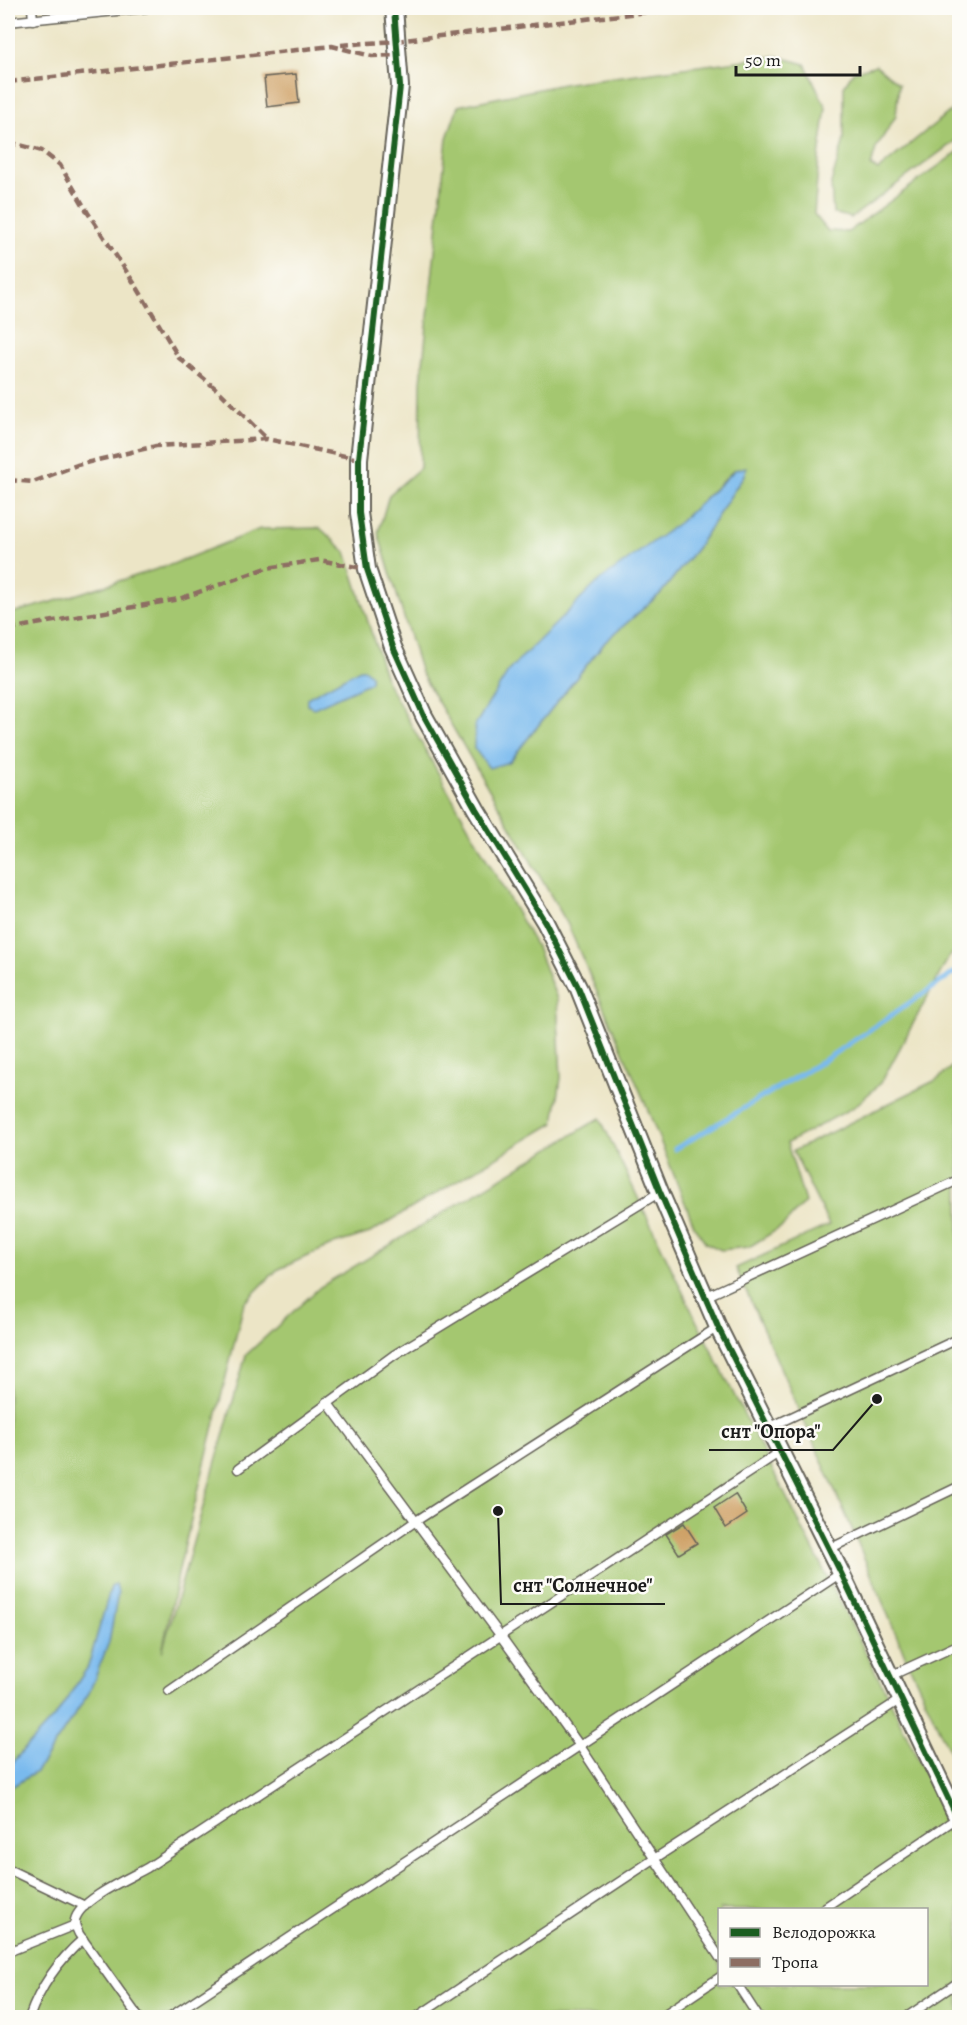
<svg xmlns="http://www.w3.org/2000/svg" width="967" height="2025" viewBox="0 0 967 2025" font-family="Alegreya,serif">
<rect width="100%" height="100%" fill="#fdfcf7"/>
<filter id="ink" filterUnits="userSpaceOnUse"><feTurbulence type="fractalNoise" baseFrequency=".0167" numOctaves="2"/><feDisplacementMap in="SourceGraphic" scale="12" xChannelSelector="R" yChannelSelector="G"/><feConvolveMatrix kernelMatrix="1 2 1 2 8 2 1 2 1" color-interpolation-filters="sRGB"/></filter>
<filter id="wash" filterUnits="userSpaceOnUse"><feTurbulence type="fractalNoise" baseFrequency=".008" numOctaves="4" result="noise"/><feDisplacementMap in="SourceGraphic" scale="24" xChannelSelector="R" yChannelSelector="G"/><feGaussianBlur stdDeviation="1.35" result="paint"/><feColorMatrix in="noise" values="0 0 0 0 0 0 0 0 0 0 0 0 0 0 0 0 0 1.4 0 .05"/><feComposite in="paint" operator="in"/></filter>
<g filter="url(#wash)">
<rect width="100%" height="100%" fill="#ece5c6"/>
<g fill="#a4c770" stroke="#607246" stroke-width="1.5" fill-rule="evenodd">
<path d="M776 56 805 64 826 107 819 158 814 214 828 231 848 232 959 151V948L949 957 881 1083 854 1107 787 1143 805 1202 783 1226 749 1247 721 1250 706 1243 695 1228 643 1098 567 923 421 673 378 533 389 495 420 468 421 382 447 138 458 106 568 83ZM734 470 744 475 697 548 661 593 605 642 509 762 680 522Z"/>
<polygon points="876,65 899,84 896,116 876,148 871,166 878,170 959,104 959,138 851,218 833,213 831,183 844,140 844,86 853,72"/>
<path d="M320 528 346 552 387 682 538 950 557 999 561 1078 554 1123 370 1233 334 1244 277 1270 244 1303 180 1565 162 1652 246 1355 320 1287 600 1118 697 1322 886 1692 959 1845V2017H8V1789L36 1772 89 1693 111 1587 88 1667 57 1714 8 1767V614L52 602 173 564 260 529ZM720 1910H926V1984H720Z"/>
<polygon points="959,1060 959,1772 906,1658 852,1529 736,1268 829,1225 793,1151 938,1079"/>
</g>
<g fill="#79baee" stroke="#4a6b85" stroke-width="1.5">
<polygon points="746,467 744,475 697,548 661,593 605,642 509,762 489,768 474,748 475,725 510,669 598,582 680,522 735,470"/>
<polygon points="360,669 364,669 371,675 371,682 314,708 307,705 307,698"/>
<polygon points="116,1584 118,1593 109,1642 89,1693 36,1772 8,1789 8,1767 57,1714 88,1667 111,1587"/>
</g>
<g fill="none" stroke-linecap="round" stroke-linejoin="round">
<polyline stroke="#79baee" stroke-width="5" points="675,1149 826,1059 960,969"/>
</g>
<g id="blocks">
<g fill="#cfa268">
<polygon points="296,74 299,103 267,107 264,77"/>
<polygon points="735,1494 747,1514 726,1528 714,1508"/>
<polygon points="684,1523 697,1543 679,1554 666,1534"/>
</g>
</g>
</g>
<g filter="url(#ink)">
<use href="#blocks" fill-opacity="0" stroke="#656258" stroke-width="1.5"/>
<g fill="none" stroke-linecap="round" stroke-linejoin="round">
<defs>
<g id="lane">
<polyline points="32,8 33,20"/>
<polyline points="8,22 146,8"/>
<polyline points="705,1297 960,1179"/>
<polyline points="327,1402 500,1635 580,1746 720,1958"/>
<polyline points="768,1428 960,1338"/>
<polyline points="238,1469 394,1355 660,1192"/>
<polyline points="829,1549 960,1486"/>
<polyline points="890,1676 960,1644"/>
<polyline points="169,1691 416,1521 718,1327"/>
<polyline points="8,1869 85,1906"/>
<polyline points="821,1910 957,1818"/>
<polyline points="8,1952 75,1925"/>
<polyline points="737,1984 759,2018"/>
<path d="M29 2018C40 1987 59 1960 83 1939"/>
<path d="M139 2018 79 1934C77 1929 74 1925 75 1920 80 1899 129 1878 147 1868L780 1452"/>
<polyline points="168,2018 841,1573"/>
<polyline points="415,2018 654,1859 901,1699"/>
<polyline points="659,2018 720,1977"/>
<polyline points="905,2018 960,1981"/>
</g>
<polyline id="street" points="394,8 400,86 359,459 359,513 367,569 393,647 424,716 476,809 545,922 579,989 660,1192 718,1327 841,1573 960,1823"/>
</defs>
<use href="#lane" stroke="#656258" stroke-width="11"/>
<use href="#street" stroke="#656258" stroke-width="20"/>
<use href="#lane" stroke="#fff" stroke-width="8"/>
<use href="#street" stroke="#fff" stroke-width="16"/>
<g stroke="#8d6e63" stroke-width="4.5" stroke-dasharray="9 4.5" stroke-linecap="butt">
<polyline points="341,45 396,41 681,8"/>
<polyline points="8,82 332,46 372,56 397,55"/>
<polyline points="8,144 16,144 42,151 60,165 88,213 138,289 179,358 220,392 267,439"/>
<polyline points="8,480 33,482 77,465 156,446 267,439 359,459"/>
<polyline points="8,629 179,599 267,568 319,560 367,569"/>
</g>
<defs>
<polyline id="cycleway" points="394,8 400,86 359,459 359,513 367,569 393,647 424,716 476,809 545,922 579,989 660,1192 718,1327 841,1573 960,1823"/>
</defs>
<use href="#cycleway" stroke="#fdfcf7" stroke-width="10"/>
<use href="#cycleway" stroke="#1b5e20" stroke-width="6"/>
</g>
</g>
<path fill="none" stroke="#1c1c1c" stroke-width="2" d="M877 1399L833 1450H709M498 1511L501 1604H665"/>
<g fill="#1c1c1c" stroke="#fdfcf7" stroke-width="2">
<circle cx="877" cy="1399" r="6"/>
<circle cx="498" cy="1511" r="6"/>
</g>
<g font-size="20" text-anchor="middle" font-weight="bold" fill="#1c1c1c" stroke="#fdfcf7" stroke-width="5" stroke-linejoin="round" paint-order="stroke">
<text x="771" y="1438">снт "Опора"</text>
<text x="583" y="1592">снт "Солнечное"</text>
</g>
<rect width="967" height="2025" fill="none" stroke="#fdfcf7" stroke-width="30"/>
<rect x="718" y="1908" width="210" height="78" fill="#fdfcf7" stroke="#a3a29f" stroke-width="1.5"/>
<rect x="730" y="1928" width="30" height="9" fill="#1b5e20" stroke="#a3a29f" stroke-width="1.5"/>
<text x="772" y="1938" font-size="18" fill="#1c1c1c">Велодорожка</text>
<rect x="730" y="1958" width="30" height="9" fill="#8d6e63" stroke="#a3a29f" stroke-width="1.5"/>
<text x="772" y="1968" font-size="18" fill="#1c1c1c">Тропа</text>
<path d="M736 66v9h124v-9" fill="none" stroke="#1c1c1c" stroke-width="3"/>
<text x="745" y="66" font-size="18" fill="#1c1c1c" stroke="#fdfcf7" stroke-width="4.5" paint-order="stroke">50 m</text>
</svg>
